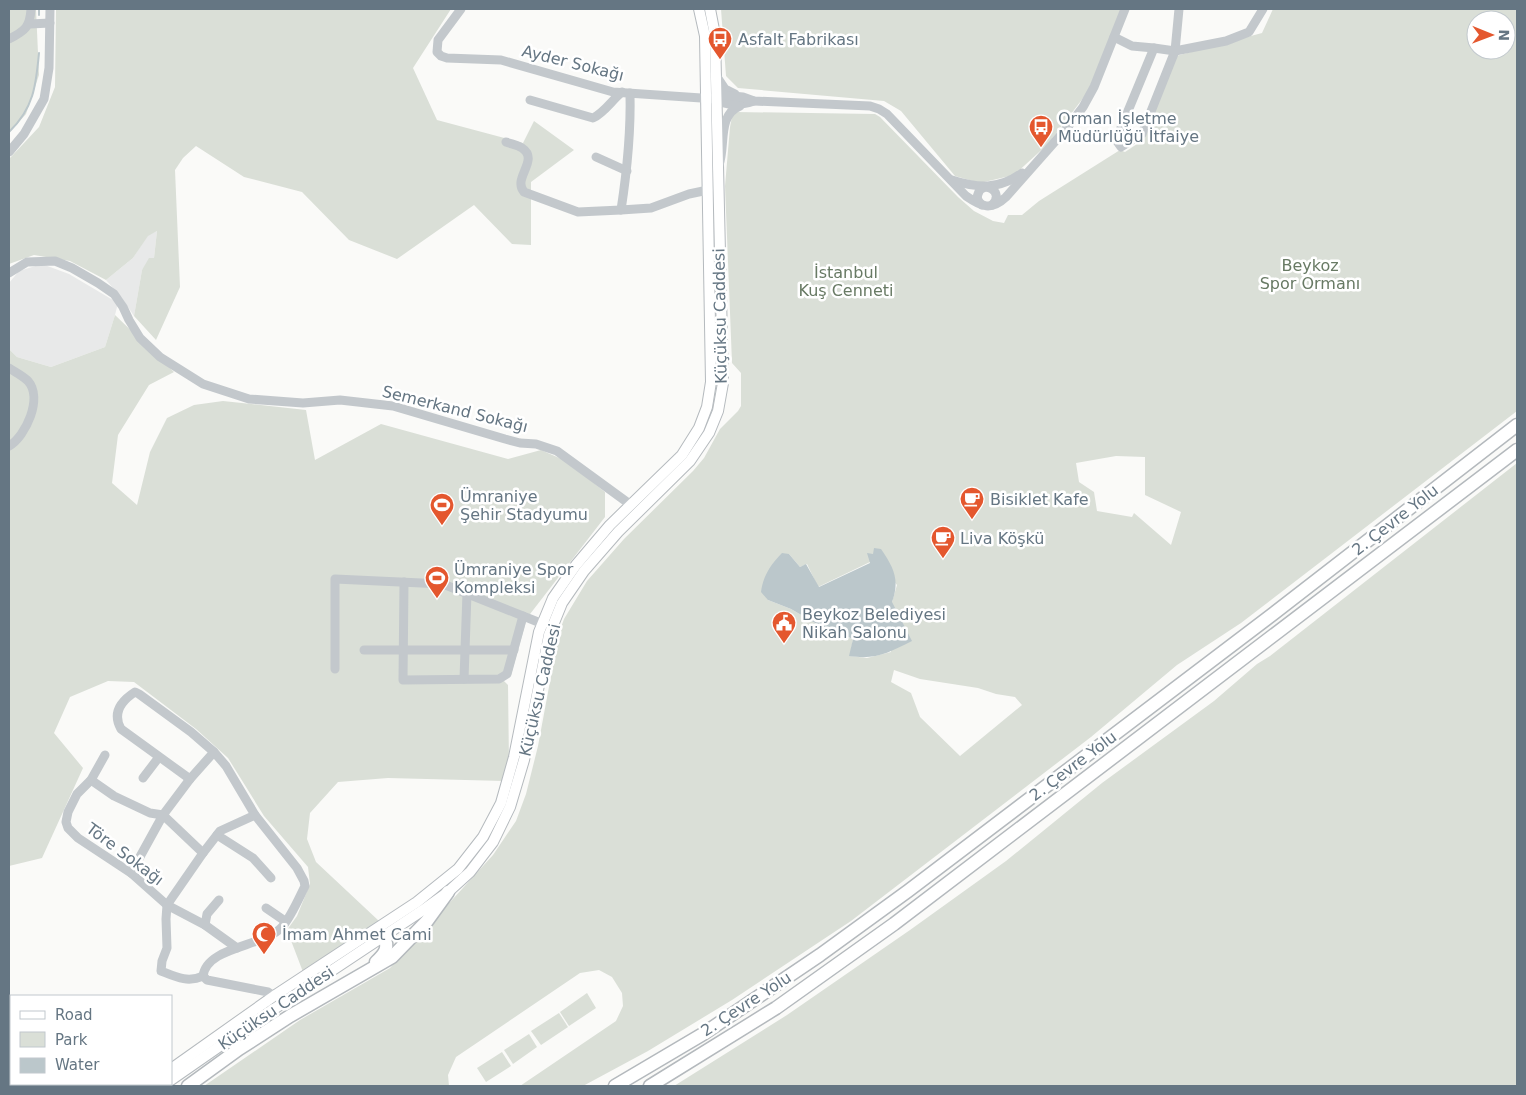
<svg xmlns="http://www.w3.org/2000/svg" width="1526" height="1095" viewBox="0 0 1526 1095" font-family="'DejaVu Sans',sans-serif">
<rect width="100%" height="100%" fill="#fafaf8"/>
<g fill="#e8e9e9">
<polygon points="157,231 154,258 142,270 134,316 122,298 106,280 133,258 148,235"/>
<polygon points="42,264 69,274 118,303 115,315 105,347 51,367 17,357 9,349 9,283 19,271"/>
</g>
<g fill="#dadfd7" fill-rule="evenodd">
<polygon points="9,9 36,9 39,75 26,114 9,133"/>
<polygon points="56,9 451,9 413,68 437,120 523,143 534,121 574,150 531,182 531,245 512,244 474,205 397,259 349,240 302,192 244,177 196,146 183,158 175,170 180,287 156,340 134,316 142,270 149,258 154,258 157,231 148,236 133,258 106,280 70,261 34,255 9,264 9,159 39,127 55,87"/>
<polygon points="721,9 1123,9 1087,93 1048,144 1014,175 980,183 955,176 901,111 884,101 738,88 726,76"/>
<path d="M1273 9H1517V411L1241 623 1177 665 1091 737 851 921 732 1000 648 1051 583 1086H520L616 1021 623 1006 622 993 612 977 599 970 580 973 456 1057 448 1075 449 1086H204L300 1020 390 968 493 855 516 821 526 794 538 746 559 633 564 619 587 581 624 539 693 471 704 458 720 429 738 411 741 406V373L732 363 725 186 730 127 732 117 736 112 875 114 880 117 958 197 974 211 993 221 1004 223 1008 215H1022L1039 201 1120 150 1125 152 1137 144 1145 136 1176 56 1262 33ZM1476 20H1506V50H1476ZM1116 456 1145 457V495L1181 512 1171 545 1134 513 1132 517 1097 511 1094 492 1079 482 1076 463ZM789 554 800 567 807 564 818 587 870 562 873 555 897 585 892 602 891 652 867 658 850 656 853 639 815 623 791 609 768 600ZM894 670 920 679 978 688 996 694 1015 697 1022 705 960 756 920 717 911 693 891 682Z"/>
<polygon points="115,315 174,372 149,385 118,435 112,483 137,505 150,452 167,418 194,405 223,401 306,410 315,460 381,424 508,459 541,450 566,461 605,492 605,517 527,618 511,675 503,680 508,685 509,764 504,781 388,778 338,782 310,813 307,839 316,862 379,921 303,972 287,930 297,916 310,884 308,867 264,816 228,758 196,729 134,682 108,681 70,697 54,733 83,768 42,858 9,866 9,349 17,357 51,367 105,347"/>
<polygon points="1517,463 1517,1086 674,1086 787,1015 910,930 1006,861 1102,783 1214,701 1257,664 1270,656"/>
<polygon points="587,993 596,1008 569,1026 560,1012"/>
<polygon points="559,1013 568,1027 541,1045 531,1031"/>
<polygon points="529,1034 537,1047 513,1064 504,1050"/>
<polygon points="502,1052 511,1066 486,1082 477,1068"/>
</g>
<path fill="#bbc7cb" d="M874 548 881 549C894 568 900 580 892 602L912 641C888 653 876 660 849 656L853 639 815 623 791 609 768 600 761 592C763 576 771 564 782 553L789 554 800 567 806 564 819 587 870 563 867 553 873 554Z"/>
<g fill="none" stroke-linecap="round" stroke-linejoin="round">
<g stroke="#bbc7cb" stroke-width="2">
<polyline points="39,9 39,15"/>
<path d="M9 132C34 108 36 85 39 53"/>
</g>
<defs>
<g id="major">
<polyline points="171,1069 274,996 417,902 458,869 483,837 501,803 514,757 539,632 553,598 576,565 610,525 682,455 699,428 707,407 711,382 705,36 699,9"/>
<polyline points="171,1080 253,1023 423,910 448,892 470,872 493,842 510,807 524,760 549,635 562,603 584,571 618,532 690,461 709,433 718,411 723,383 715,35 710,9"/>
<polyline points="147,1086 150,1084"/>
</g>
<g id="highway">
<path d="M376 962C385 954 390 947 383 936"/>
<polyline points="188,1086 239,1049 290,1016 392,957 427,921 448,892"/>
<polyline points="615,1086 703,1034 820,955 908,891 1273,614 1517,425"/>
<polyline points="650,1086 776,1008 894,924 1517,450"/>
</g>
</defs>
<use href="#major" stroke="#b5babe" stroke-width="12"/>
<use href="#highway" stroke="#b4b9bd" stroke-width="15"/>
<g stroke="#c3c8cc" stroke-width="9">
<path d="M461 9 438 40 437 52 441 56 447 58 501 60 613 92 716 99C726 107 742 105 754 101"/>
<polyline points="30,24 50,23"/>
<polyline points="1114,37 1132,46 1154,48 1116,140 1121,147 1142,134 1175,51 1179,9"/>
<path d="M9 39C25 31 30 27 31 9"/>
<polyline points="1154,48 1175,51 1226,41 1249,32 1263,9"/>
<polyline points="715,74 725,89 735,94"/>
<path d="M630 93C631 133 627 171 621 210L651 208 689 194 708 190"/>
<path d="M716 99 721 95 743 97 754 101 870 106 879 109 887 114 966 196C982 207 991 211 1006 197L1067 128 1083 107 1094 87 1125 9"/>
<path d="M530 100 593 118C604 113 612 100 622 92"/>
<path d="M506 142C511 144 518 145 522 148 540 160 512 178 524 192L578 212 621 210"/>
<polyline points="9,152 24,134 44,99 49,68 50,9"/>
<polyline points="596,157 627,171"/>
<path d="M719 165C726 145 717 115 740 106"/>
<path d="M952 180C977 188 999 190 1022 173"/>
<path d="M982 205C979 202 976 199 978 194 982 179 1006 192 992 205"/>
<polyline points="9,273 27,262 55,261 72,268 98,283 114,294 123,307 129,320 140,338 160,357 203,384 249,399 303,403 340,400 393,406 505,439 520,443 536,444 557,451 631,505"/>
<path d="M9 368C15 372 23 376 28 381 43 398 26 436 9 446"/>
<polyline points="404,582 403,680 499,679 507,674 523,616"/>
<polyline points="364,650 514,650"/>
<polyline points="335,669 335,579 443,584 543,624"/>
<polyline points="464,679 467,593"/>
<polyline points="105,755 91,780 77,794 68,812 66,822 68,828 78,838 131,873 167,905 205,925 237,948"/>
<polyline points="143,778 159,757"/>
<path d="M190 779 121 729C112 713 121 701 135 692L139 694 191 732 214 752 226 766 255 815 297 868 304 881 305 886C299 898 291 917 282 927 264 947 207 946 203 976L207 980 268 992 274 996"/>
<polyline points="91,780 114,796 150,813 163,815 203,853"/>
<polyline points="217,835 253,858 271,878"/>
<polyline points="131,873 163,815 190,779 214,752"/>
<polyline points="266,908 285,921"/>
<polyline points="205,925 207,914 219,900"/>
<path d="M203 976C188 983 176 977 161 971L162 961 167 948 166 919 167 905 203 853 220 831 255 815"/>
</g>
<use href="#major" stroke="#fff" stroke-width="10"/>
<use href="#highway" stroke="#fff" stroke-width="12"/>
</g>
<defs>
<symbol id="bus-pin" viewBox="-11 -11 22 30"><path d="M0 17L-7.5 6A9.5 9.5 0 1 1 7.5 6Z" fill="#e4572e" stroke="#fff"/><path d="M-5-6H5V4H4V6H2V4H-2V6H-4V4H-5ZM-3.5-4V0h7V-4ZM-3.5 1.2v1.5H-2V1.2ZM2 1.2v1.5H3.5V1.2Z" fill="#fff"/></symbol>
<symbol id="cafe-pin" viewBox="-11 -11 22 30"><path d="M0 17L-7.5 6A9.5 9.5 0 1 1 7.5 6Z" fill="#e4572e" stroke="#fff"/><path d="M-5.5-4.5H6V0H3Q3 3.5 0 3.5H-2.5Q-5.5 3.5-5.5 0ZM3-3.2v2h1.7v-2ZM-6 4.5H4V6H-6Z" fill="#fff"/></symbol>
<symbol id="stadium-pin" viewBox="-11 -11 22 30"><path d="M0 17L-7.5 6A9.5 9.5 0 1 1 7.5 6Z" fill="#e4572e" stroke="#fff"/><path d="M0-5a6.5 5 0 1 0 0 10a6.5 5 0 1 0 0-10ZM-3.5-1.8h7v3.6h-7Z" fill="#fff"/></symbol>
<symbol id="civic-pin" viewBox="-11 -11 22 30"><path d="M0 17L-7.5 6A9.5 9.5 0 1 1 7.5 6Z" fill="#e4572e" stroke="#fff"/><path d="M-.6-6.5H3V-4.5H.6V-3L4-1V1h2V6H-6V1h2V-1L-.6-3ZM-1.2 2.5V6h2.4V2.5Z" fill="#fff"/></symbol>
<symbol id="mosque-pin" viewBox="-11 -11 22 30"><path d="M0 17L-7.5 6A9.5 9.5 0 1 1 7.5 6Z" fill="#e4572e" stroke="#fff"/><path d="M3.5-4.9A6 6 0 1 0 3.5 4.9A5 5 0 1 1 3.5-4.9Z" fill="#fff"/></symbol>
</defs>
<g fill-rule="evenodd">
<use href="#bus-pin" x="706" y="25" width="28" height="38"/>
<use href="#bus-pin" x="1027" y="113" width="28" height="38"/>
<use href="#cafe-pin" x="958" y="485" width="28" height="38"/>
<use href="#stadium-pin" x="428" y="491" width="28" height="38"/>
<use href="#cafe-pin" x="929" y="524" width="28" height="38"/>
<use href="#stadium-pin" x="423" y="564" width="28" height="38"/>
<use href="#civic-pin" x="770" y="609" width="28" height="38"/>
<use href="#mosque-pin" x="250" y="920" width="28" height="38"/>
</g>
<g text-anchor="middle" dominant-baseline="central" stroke-width="5" stroke-linejoin="round" paint-order="stroke">
<g font-size="16" fill="#657683" stroke="#fff" text-anchor="start">
<text x="738" y="39">Asfalt Fabrikası</text>
<text x="1058" y="118">Orman İşletme<tspan x="1058" dy="18">Müdürlüğü İtfaiye</tspan></text>
<text x="460" y="496">Ümraniye<tspan x="460" dy="18">Şehir Stadyumu</tspan></text>
<text x="990" y="499">Bisiklet Kafe</text>
<text x="960" y="538">Liva Köşkü</text>
<text x="454" y="569">Ümraniye Spor<tspan x="454" dy="18">Kompleksi</tspan></text>
<text x="802" y="614">Beykoz Belediyesi<tspan x="802" dy="18">Nikah Salonu</tspan></text>
<text x="282" y="934">İmam Ahmet Cami</text>
</g>
<g font-size="16" fill="#657683" stroke="#fff">
<text transform="translate(573 63) rotate(14)">Ayder Sokağı</text>
<text transform="translate(720 316) rotate(-91)">Küçüksu Caddesi</text>
<text transform="translate(455 409) rotate(14)">Semerkand Sokağı</text>
<text transform="translate(1395 520) rotate(-38)">2. Çevre Yolu</text>
<text transform="translate(540 690) rotate(-77)">Küçüksu Caddesi</text>
<text transform="translate(1073 766) rotate(-37)">2. Çevre Yolu</text>
<text transform="translate(125 854) rotate(37)">Töre Sokağı</text>
<text transform="translate(746 1004) rotate(-33)">2. Çevre Yolu</text>
<text transform="translate(276 1008) rotate(-34)">Küçüksu Caddesi</text>
</g>
<g font-size="16" fill="#687a64" stroke="#fff">
<text x="1310" y="265">Beykoz<tspan x="1310" dy="18">Spor Ormanı</tspan></text>
<text x="846" y="272">İstanbul<tspan x="846" dy="18">Kuş Cenneti</tspan></text>
</g>
</g>
<rect width="1526" height="1095" fill="none" stroke="#657683" stroke-width="20"/>
<rect x="10" y="995" width="162" height="90" fill="#ffffff" stroke="#c1c8cd"/>
<rect x="20" y="1011" width="25" height="8" fill="#ffffff" stroke="#c1c8cd"/>
<text x="55" y="1020" font-size="15" fill="#657683">Road</text>
<rect x="20" y="1032" width="25" height="15" fill="#dadfd7" stroke="#c1c8cd"/>
<text x="55" y="1045" font-size="15" fill="#657683">Park</text>
<rect x="20" y="1058" width="25" height="15" fill="#bbc7cb" stroke="#c1c8cd"/>
<text x="55" y="1070" font-size="15" fill="#657683">Water</text>
<g transform="translate(1491 35) rotate(91)"><circle r="24" fill="#ffffff" stroke="#c1c8cd"/>
<path d="M0-4L9 19L0 12L-9 19Z" fill="#e4572e"/>
<text y="-8" font-size="14" font-weight="bold" text-anchor="middle" fill="#657683">N</text>
</g>
</svg>
